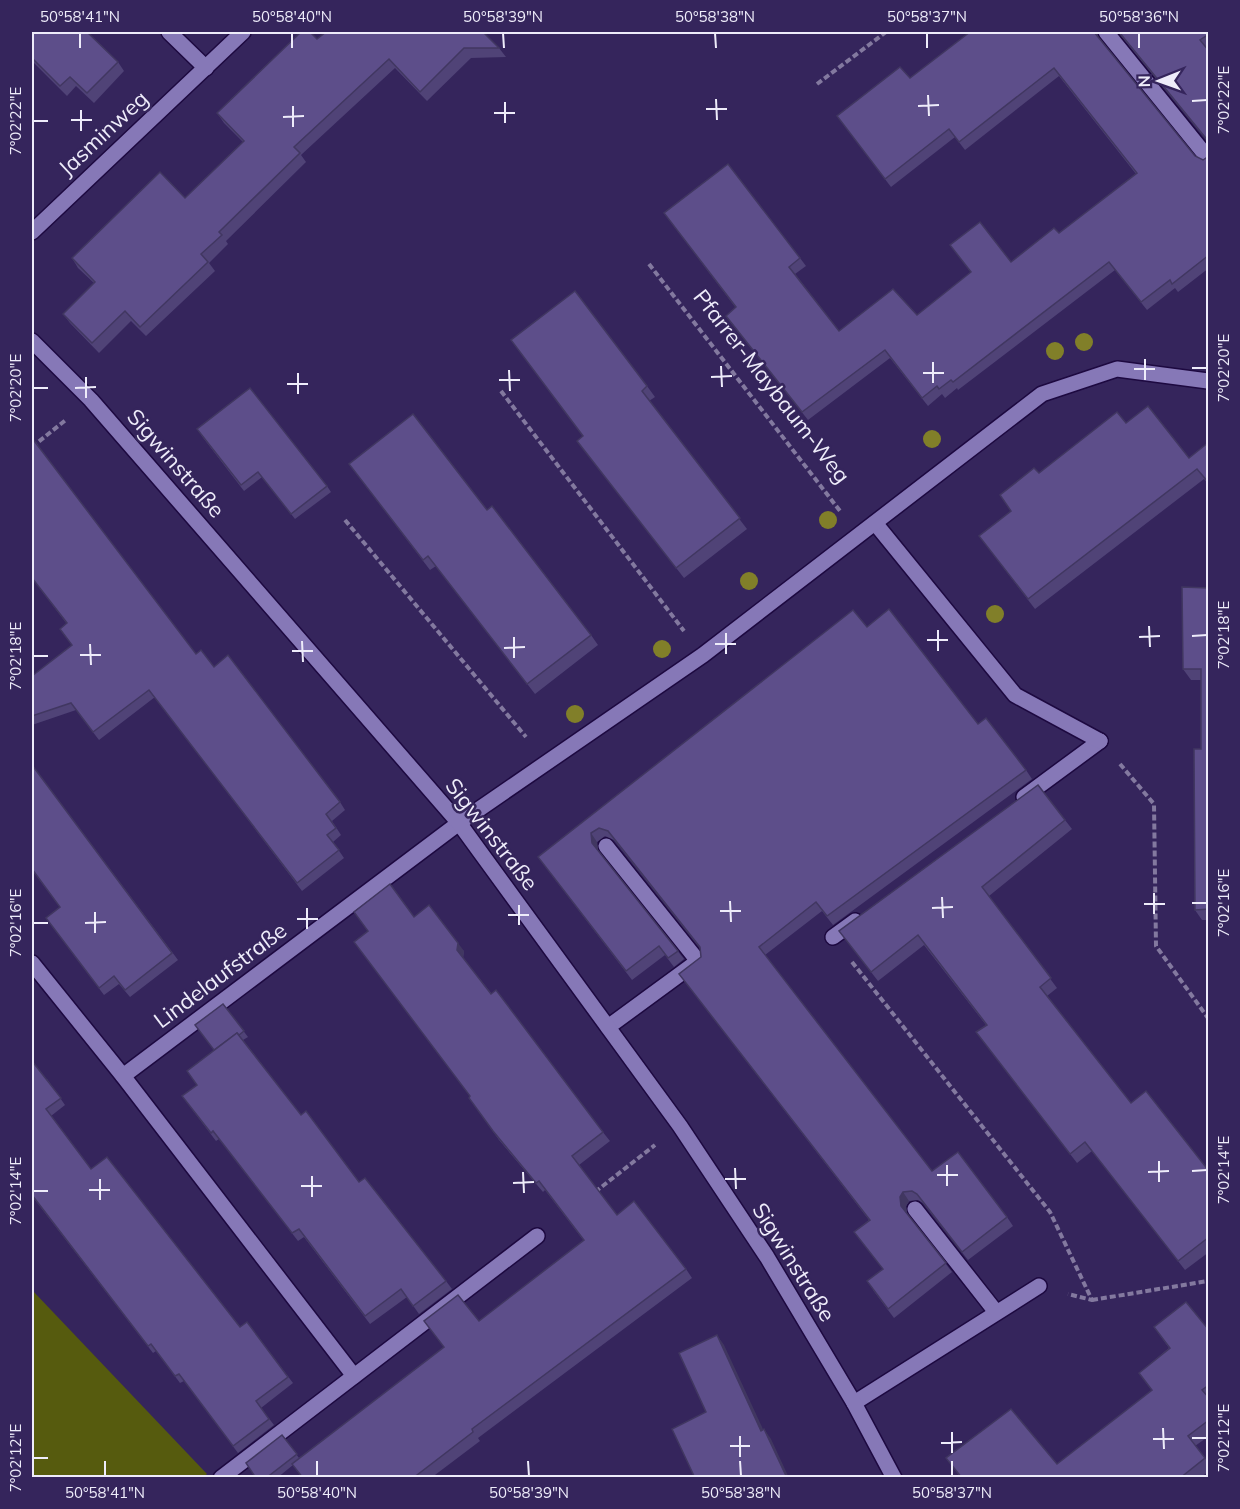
<svg xmlns="http://www.w3.org/2000/svg" width="1240" height="1509" viewBox="0 0 1240 1509" font-family="Mulish,sans-serif">
<rect width="100%" height="100%" fill="#35255c"/>
<polygon fill="#565b0e" points="32,1290 207,1474 202,1478 32,1477"/>
<g fill="none" stroke-linecap="round" stroke-linejoin="round">
<defs>
<g id="service">
<polyline points="1106,32 1208,158"/>
<polyline points="1024,797 1100,741"/>
<polyline points="606,846 698,961 608,1027"/>
<polyline points="833,937 855,921"/>
<polyline points="915,1209 996,1312"/>
</g>
<g id="minor">
<polyline points="169,32 206,68"/>
<polyline points="32,232 243,32"/>
<polyline points="875,523 1015,695 1100,741"/>
<polyline points="32,963 123,1076 354,1376"/>
<polyline points="123,1076 459,823 703,655 1042,394 1117,369 1208,381"/>
<polyline points="854,1403 1039,1286"/>
<polyline points="221,1478 537,1236"/>
</g>
<polyline id="tertiary" points="32,341 91,400 459,823 680,1126 767,1257 854,1403 894,1478"/>
</defs>
<use href="#service" stroke="#1d0940" stroke-width="18"/>
<use href="#minor" stroke="#1d0940" stroke-width="18"/>
<use href="#tertiary" stroke="#1d0940" stroke-width="18"/>
<g stroke="#83799f" stroke-width="4" stroke-dasharray="6 3" stroke-linecap="butt">
<polyline points="817,84 886,32"/>
<polyline points="649,264 840,511"/>
<polyline points="501,391 684,631"/>
<polyline points="32,447 67,419"/>
<polyline points="345,520 526,737"/>
<polyline points="1120,764 1154,804 1156,946 1208,1018"/>
<polyline points="852,962 1050,1212 1092,1300 1068,1294"/>
<polyline points="595,1192 655,1145"/>
<polyline points="1092,1300 1208,1281"/>
</g>
<use href="#service" stroke="#8678b7" stroke-width="15"/>
<use href="#minor" stroke="#8678b7" stroke-width="15"/>
<use href="#tertiary" stroke="#8678b7" stroke-width="15"/>
</g>
<g fill="#817f29">
<circle cx="1084" cy="342" r="9"/>
<circle cx="1055" cy="351" r="9"/>
<circle cx="932" cy="439" r="9"/>
<circle cx="828" cy="520" r="9"/>
<circle cx="749" cy="581" r="9"/>
<circle cx="995" cy="614" r="9"/>
<circle cx="662" cy="649" r="9"/>
<circle cx="575" cy="714" r="9"/>
</g>
<g fill="#504377">
<polygon points="32,32 118,62 124,71 94,103 76,86 67,96 32,61"/>
<polygon points="970,32 1097,32 1098,37 1195,156 1203,160 1209,156 1209,268 1178,292 1175,288 1147,310 1115,270 958,390 957,388 945,398 942,394 928,406 890,358 808,420 726,316 736,308 664,213 800,258 806,266 795,274 839,331 917,315 971,272 950,245 1011,262 1059,233 1136,174 1059,76 965,150 955,137 891,187 837,116 910,78"/>
<polygon points="1118,32 1209,32 1209,46 1206,48 1209,51 1209,143"/>
<polygon points="317,39 499,48 506,57 471,58 427,101 395,68 301,155 306,162 226,241 228,244 209,263 215,271 146,336 131,321 99,353 70,323 63,314 94,283 78,268 72,258 185,198 243,142 224,123 217,113"/>
<polygon points="511,340 647,386 655,397 649,401 747,529 684,578 585,451 577,441 583,436"/>
<polygon points="1126,423 1189,458 1209,442 1209,485 1204,479 1035,609 979,536"/>
<polygon points="201,435 327,486 331,492 295,519 262,477 244,491"/>
<polygon points="32,438 196,654 214,667 340,802 345,810 332,821 341,835 333,842 344,858 302,891 155,697 99,740 76,710 32,725 32,676 72,645 67,624 32,578"/>
<polygon points="349,464 487,510 591,635 598,645 535,694 436,566 430,570"/>
<polygon points="1209,588 1209,920 1202,920 1195,910 1201,749 1201,680 1191,680 1183,669"/>
<polygon points="867,627 978,724 1026,770 1032,779 833,925 822,911 765,955 932,1171 1007,1217 1013,1226 968,1260 923,1203 918,1200 909,1201 906,1206 907,1214 952,1272 894,1318 873,1290 883,1269 854,1232 869,1220 679,974 701,957 700,948 614,840 605,836 597,842 598,851 684,959 674,967 665,955 632,980 538,857"/>
<polygon points="32,765 178,960 130,997 119,984 104,995 51,925 60,907 32,870"/>
<polygon points="1065,820 1072,829 989,896 1057,988 1047,996 1131,1103 1209,1171 1209,1252 1185,1270 1092,1151 1077,1163 976,1032 986,1025 924,945 878,981 839,931"/>
<polygon points="414,917 464,951 463,958 610,1141 579,1165 617,1215 686,1269 692,1278 478,1438 480,1441 431,1478 302,1478 293,1465 277,1478 256,1478 282,1435 299,1458 584,1241 545,1190 543,1192 499,1140 469,1098 470,1096"/>
<polygon points="223,1004 248,1037 243,1040 301,1115 446,1281 452,1289 419,1314 407,1297 370,1324 304,1237 298,1241 219,1139 216,1141 182,1096 197,1085 214,1050"/>
<polygon points="47,1079 65,1105 51,1116 91,1169 240,1327 247,1322 293,1383 261,1408 274,1425 238,1453 184,1381 180,1383 156,1351 153,1353 32,1196"/>
<polygon points="1154,1327 1209,1330 1209,1436 1195,1446 1209,1463 1209,1471 1200,1478 961,1478 946,1458 1057,1464 1152,1391 1139,1373 1169,1348"/>
</g>
<g fill="#413761">
<polygon points="591,833 597,842 598,852 592,843"/>
<polygon points="458,943 464,951 463,959 457,950"/>
<polygon points="903,1192 909,1201 906,1206 907,1215 901,1206 900,1197"/>
<polygon points="717,1335 724,1345 768,1440 761,1431"/>
<polygon points="764,1429 771,1439 789,1478 787,1478"/>
</g>
<g fill="#5d4e8a" stroke="#413761" stroke-width="1.5">
<polygon points="32,32 87,32 118,62 87,93 70,77 60,86 32,58"/>
<polygon points="301,32 310,32 317,39 326,32 483,32 499,48 464,48 420,92 389,59 294,147 300,153 219,232 222,235 201,254 208,262 140,327 125,311 92,343 63,314 95,282 72,258 160,172 185,198 244,141 217,113"/>
<polygon points="970,32 1094,32 1195,156 1203,160 1209,156 1209,255 1172,284 1170,280 1141,302 1109,262 953,382 951,380 939,389 937,386 922,398 885,350 802,412 726,316 736,307 664,213 728,164 800,258 789,267 839,331 893,289 917,315 971,272 950,245 980,222 1011,262 1054,228 1059,233 1137,173 1054,68 959,142 949,129 885,179 837,116 900,67 910,78"/>
<polygon points="1119,32 1209,32 1209,34 1200,40 1209,51 1209,142"/>
<polygon points="575,291 647,386 642,391 740,518 676,568 577,441 583,436 511,340"/>
<polygon points="250,388 327,486 291,514 258,472 241,485 197,429"/>
<polygon points="1148,406 1189,458 1209,442 1209,483 1197,469 1028,599 979,536 1011,511 1000,495 1034,468 1039,473 1117,412 1126,423"/>
<polygon points="413,414 487,510 492,506 591,635 527,684 428,556 423,560 349,464"/>
<polygon points="32,438 196,654 201,650 214,667 228,655 340,802 326,814 336,828 327,835 339,850 297,883 149,690 93,732 71,703 32,716 32,676 72,645 60,629 67,623 32,578"/>
<polygon points="1182,587 1209,588 1209,909 1195,910 1194,749 1201,749 1201,669 1183,669"/>
<polygon points="889,609 978,724 986,718 1026,770 827,916 816,902 759,947 932,1171 958,1152 1007,1217 962,1252 917,1194 912,1191 903,1192 900,1197 901,1206 946,1263 888,1309 867,1281 883,1269 854,1232 870,1220 679,974 701,957 700,947 608,831 599,828 591,833 592,843 678,951 668,958 659,946 626,971 538,857 853,610 867,627"/>
<polygon points="32,765 172,953 125,990 114,976 99,988 46,918 60,907 32,869"/>
<polygon points="1038,785 1065,820 982,887 1051,978 1040,987 1131,1103 1146,1091 1209,1171 1209,1237 1178,1261 1085,1142 1070,1154 976,1032 987,1025 918,935 871,972 839,931"/>
<polygon points="390,884 414,917 429,905 458,943 457,950 491,994 496,990 603,1132 572,1156 617,1215 634,1201 686,1269 472,1429 473,1432 413,1478 303,1478 292,1464 444,1347 424,1321 458,1295 479,1321 584,1240 539,1181 536,1183 493,1131 469,1098 470,1096 354,942 368,931 354,912"/>
<polygon points="223,1004 244,1031 239,1035 237,1033 214,1050 195,1025"/>
<polygon points="237,1033 301,1115 306,1111 359,1182 365,1178 446,1281 413,1306 401,1289 365,1316 299,1229 292,1233 213,1131 211,1133 182,1096 197,1085 187,1071"/>
<polygon points="32,1061 61,1098 46,1109 91,1169 107,1157 240,1327 247,1322 288,1377 256,1401 269,1419 233,1446 179,1374 175,1376 151,1344 148,1346 32,1195"/>
<polygon points="1186,1302 1209,1330 1209,1385 1202,1390 1209,1398 1209,1420 1188,1436 1205,1458 1180,1478 962,1478 946,1458 1011,1409 1057,1464 1152,1390 1139,1373 1170,1348 1154,1327"/>
<polygon points="717,1335 761,1431 764,1429 787,1478 695,1478 672,1429 706,1412 679,1353"/>
<polygon points="282,1435 297,1454 266,1478 256,1478 246,1463"/>
</g>
<path fill="none" stroke="#eeecfa" stroke-width="2" d="M80 33V48M292 33V48M503 33 504 48M715 33 716 48M927 33V48M1139 33V48M928 95 929 116M716 99 717 120M1192 101 1207 100M505 102V123M293 106V127M918 106 939 105M706 109H727M81 110V131M494 113H515M283 117 304 116M71 120H92M33 121H48M1145 359V380M933 362V383M721 366 722 387M1192 368H1207M1134 369H1155M509 370 510 391M298 373V394M923 373H944M86 377V398M711 377 732 376M499 380H520M287 384H308M33 388H48M75 388 96 387M1149 626 1150 647M938 630V651M726 633V654M1192 636 1207 635M514 637V658M1139 637 1160 636M927 640H948M302 641 303 662M90 644 91 665M715 644H736M504 648 525 647M292 651H313M80 655H101M33 656H48M1154 893V914M942 897 943 918M730 901 731 922M1192 903H1207M1144 904H1165M519 905V925M307 908V929M932 908 953 907M720 911H741M95 912V933M508 915H529M297 919H318M33 923H48M85 923 106 922M1159 1161V1182M947 1165V1186M735 1168 736 1189M1192 1171 1207 1170M523 1172 524 1193M1148 1172 1169 1171M937 1175H958M312 1176V1197M100 1179V1200M725 1179H746M513 1183 534 1182M301 1186H322M89 1190H110M33 1191H48M1163 1428 1164 1449M952 1432V1453M740 1436V1457M1192 1438H1207M1153 1439H1174M941 1443 962 1442M730 1446H750M33 1458H48M105 1461V1476M317 1461V1476M528 1461 529 1476M740 1461 741 1476M952 1461V1476"/>
<g text-anchor="middle" dominant-baseline="central" stroke-width="5" stroke-linejoin="round" paint-order="stroke">
<g font-size="22" fill="#eeecfa" stroke="#35255c">
<text transform="translate(103 133) rotate(-43)">Jasminweg</text>
<text transform="translate(772 386) rotate(52)">Pfarrer-Maybaum-Weg</text>
<text transform="translate(176 463) rotate(49)">Sigwinstraße</text>
<text transform="translate(492 834) rotate(52)">Sigwinstraße</text>
<text transform="translate(220 975) rotate(-37)">Lindelaufstraße</text>
<text transform="translate(794 1262) rotate(58)">Sigwinstraße</text>
</g>
</g>
<rect width="1240" height="1509" fill="none" stroke="#35255c" stroke-width="66"/>
<g transform="translate(1159 81) rotate(269)" stroke="#35255c" stroke-width="4.5" paint-order="stroke">
<path d="M0-4.5L10 22L0 15L-10 22Z" fill="#eeecfa"/>
<text y="-9" font-size="16" font-weight="bold" text-anchor="middle" fill="#eeecfa">N</text>
</g>
<rect x="33" y="33" width="1174" height="1443" fill="none" stroke="#eeecfa" stroke-width="2"/>
<g font-size="15" text-anchor="middle" fill="#eeecfa">
<text x="80" y="22">50°58'41"N</text>
<text x="292" y="22">50°58'40"N</text>
<text x="503" y="22">50°58'39"N</text>
<text x="715" y="22">50°58'38"N</text>
<text x="927" y="22">50°58'37"N</text>
<text x="1139" y="22">50°58'36"N</text>
<text transform="translate(1224 100) rotate(-90)" y="5">7°02'22"E</text>
<text transform="translate(16 121) rotate(-90)" y="5">7°02'22"E</text>
<text transform="translate(1224 368) rotate(-90)" y="5">7°02'20"E</text>
<text transform="translate(16 388) rotate(-90)" y="5">7°02'20"E</text>
<text transform="translate(1224 635) rotate(-90)" y="5">7°02'18"E</text>
<text transform="translate(16 656) rotate(-90)" y="5">7°02'18"E</text>
<text transform="translate(1224 903) rotate(-90)" y="5">7°02'16"E</text>
<text transform="translate(16 923) rotate(-90)" y="5">7°02'16"E</text>
<text transform="translate(1224 1170) rotate(-90)" y="5">7°02'14"E</text>
<text transform="translate(16 1191) rotate(-90)" y="5">7°02'14"E</text>
<text transform="translate(1224 1438) rotate(-90)" y="5">7°02'12"E</text>
<text transform="translate(16 1458) rotate(-90)" y="5">7°02'12"E</text>
<text x="105" y="1498">50°58'41"N</text>
<text x="317" y="1498">50°58'40"N</text>
<text x="529" y="1498">50°58'39"N</text>
<text x="741" y="1498">50°58'38"N</text>
<text x="952" y="1498">50°58'37"N</text>
</g>
</svg>
